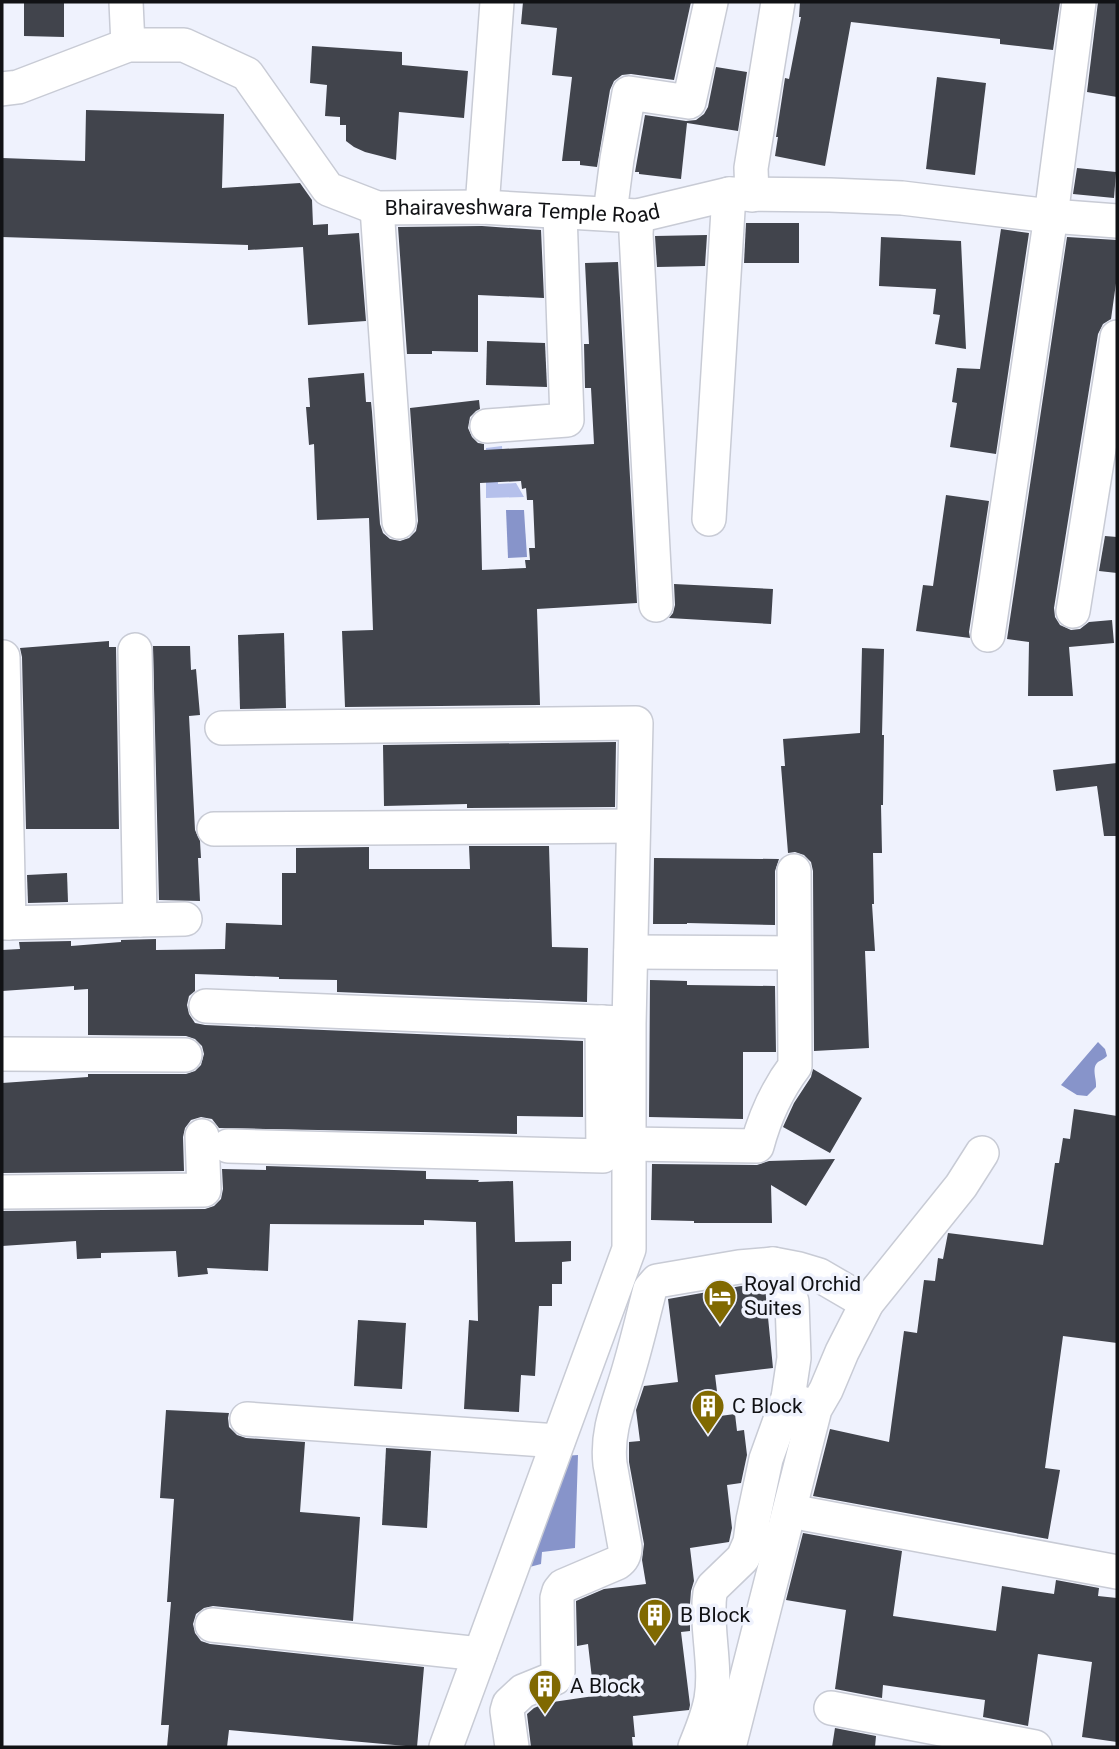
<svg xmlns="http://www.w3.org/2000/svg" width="1119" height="1749" viewBox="0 0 1119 1749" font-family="Roboto,sans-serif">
<rect width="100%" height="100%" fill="#eff2fd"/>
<polygon fill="#b5c0eb" points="502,446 503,465 498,465 498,484 516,483 524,497 486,498 486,448"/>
<g fill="#8794ca">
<polygon points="506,510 524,510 527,557 508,558"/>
<path d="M1098 1042 1105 1049 1107 1056C1104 1059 1101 1060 1098 1062 1091 1068 1097 1079 1096 1087L1087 1096 1077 1095 1061 1085Z"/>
<polygon points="578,1455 575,1548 542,1552 541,1564 522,1569 563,1456"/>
</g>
<g fill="#41444c" fill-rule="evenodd">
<polygon points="24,2 64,2 64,37 24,36"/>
<polygon points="523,2 691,2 674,80 631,74 622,75 614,81 610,90 597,167 580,165 580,161 562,161 572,77 552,75 557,28 521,24"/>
<polygon points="800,2 1060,2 1053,50 1000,44 1000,39 851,22 825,166 775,156 778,137 776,137 785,78 789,79 801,17 799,17"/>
<polygon points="1098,2 1117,2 1117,97 1087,92"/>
<polygon points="312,46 402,52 402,65 468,71 464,118 399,112 396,160 365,152 354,147 346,141 346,125 340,125 340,117 325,116 327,85 310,83"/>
<polygon points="716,67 747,72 738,131 687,123 681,179 639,174 639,172 635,172 645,115 686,121 696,120 704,114 708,107"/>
<polygon points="937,77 986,83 975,175 926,169"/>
<polygon points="86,110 224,114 222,188 300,183 312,200 313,225 328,224 328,235 359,233 366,321 308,325 303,247 248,250 248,245 2,237 2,158 85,161"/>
<polygon points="1077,168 1116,172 1114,198 1073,194"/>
<polygon points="746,223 799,223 799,263 744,263"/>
<polygon points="482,226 541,230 544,298 478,295 478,352 432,351 432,354 407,354 398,227"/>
<polygon points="1001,229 1029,233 996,454 950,447 957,403 952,402 957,368 980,369"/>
<polygon points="707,235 705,266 657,267 655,236"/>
<polygon points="881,237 961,241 966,349 935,344 940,315 933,314 936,289 879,286"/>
<polygon points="1067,237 1117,240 1117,276 1111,319 1103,324 1098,334 1054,608 1055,617 1060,625 1071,630 1080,629 1089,622 1112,620 1114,643 1069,647 1073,696 1028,696 1029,642 1007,639"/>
<path d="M618 262 637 603 537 609 540 705 345 707 342 631 373 630 369 518 317 520 314 444 309 445 306 407H310L308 378 364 373 366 402H371L372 412 380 524 383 533 390 539 400 541 409 538 416 531 418 521 410 408 479 400 480 409 476 411 470 417 468 428 472 437 478 443 484 444V450L594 444 591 388H585L584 344H589L585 263ZM521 481 522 489 526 488 527 500H533L535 548H529L530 560H525L526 568 482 570 480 483Z"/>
<polygon points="487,341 545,343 547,387 486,385"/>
<polygon points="946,495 989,501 969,632 970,638 916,631 923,585 933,586"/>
<polygon points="1105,536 1117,537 1117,573 1099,571"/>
<polygon points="674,584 773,589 771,624 669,618 673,613 675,605"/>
<polygon points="284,633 286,708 240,709 238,635"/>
<polygon points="109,641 109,647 116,647 119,829 26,829 22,657 20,648"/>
<polygon points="153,646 190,646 191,670 196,669 200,715 189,716 195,830 200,841 201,858 198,858 200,901 159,900"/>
<polygon points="862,648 884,649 882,735 884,735 883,805 881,805 882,853 873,853 874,904 872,904 875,951 865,951 869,1048 814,1051 813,871 811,862 804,855 795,852 788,853 781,766 785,766 783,739 860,733"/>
<polygon points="616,742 615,807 467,808 467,804 384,806 383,745"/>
<polygon points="1117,763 1117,836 1104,836 1097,786 1056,791 1053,770"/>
<polygon points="469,846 549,846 552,947 588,948 587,1002 337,992 337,980 279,979 279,977 195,974 195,991 189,996 187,1005 189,1014 195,1023 205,1025 583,1041 583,1117 517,1116 517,1134 219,1128 212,1119 201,1117 191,1120 185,1128 183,1137 184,1171 2,1173 2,1083 88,1077 88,1074 186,1074 195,1071 201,1065 204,1054 202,1046 195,1039 186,1036 88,1035 88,989 74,990 74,986 2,991 2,950 20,949 19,942 71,941 71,946 121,942 121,940 156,939 156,950 225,949 226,923 282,925 282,873 296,873 296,848 369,847 369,869 470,869"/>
<polygon points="654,858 779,859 775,871 775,925 687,923 687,924 653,924"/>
<polygon points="67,873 68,902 28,903 27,875"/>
<polygon points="650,980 687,981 687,985 775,986 776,1052 743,1052 743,1119 649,1117"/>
<polygon points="813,1069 862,1098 830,1153 783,1127 794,1103 811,1077"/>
<polygon points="1074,1109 1117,1116 1117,1343 1063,1336 1045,1468 1060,1470 1048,1539 813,1496 830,1429 889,1442 904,1331 917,1333 924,1280 935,1281 938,1258 943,1259 948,1233 1043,1245 1055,1163 1059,1163 1063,1138 1070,1139"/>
<polygon points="835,1159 806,1206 771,1185 772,1223 694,1223 694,1221 651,1220 652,1164 757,1165 769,1161"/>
<polygon points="266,1166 426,1171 426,1179 479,1180 478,1182 513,1181 515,1242 571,1241 571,1261 562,1262 562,1284 552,1284 552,1306 539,1306 535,1376 521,1375 519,1412 464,1409 469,1320 478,1321 476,1222 424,1220 424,1225 270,1224 268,1271 207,1268 208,1274 178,1277 176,1251 101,1253 101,1258 77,1259 76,1241 2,1246 2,1211 205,1209 214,1206 221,1199 223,1189 222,1169 266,1170"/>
<polygon points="763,1284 765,1287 773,1368 715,1375 720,1416 735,1414 737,1431 744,1430 747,1455 741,1483 727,1485 732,1528 729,1542 690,1548 694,1581 691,1591 690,1604 690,1631 681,1632 690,1705 689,1710 633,1716 635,1737 632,1737 633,1747 531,1747 527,1714 534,1708 546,1703 594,1696 588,1644 577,1646 576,1601 604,1589 646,1584 642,1560 644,1544 629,1462 629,1442 640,1441 636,1410 644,1386 678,1382 668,1299 741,1286"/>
<polygon points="358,1320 406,1323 402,1389 354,1386"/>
<polygon points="166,1410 229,1413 228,1418 229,1427 237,1435 246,1438 305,1442 300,1512 360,1517 353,1621 213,1606 204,1608 196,1614 193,1624 195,1633 201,1641 210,1644 424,1667 417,1747 229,1730 227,1747 167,1747 169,1725 161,1725 171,1602 167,1602 174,1499 160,1498"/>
<polygon points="386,1448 431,1451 427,1528 382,1525"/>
<polygon points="803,1533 902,1551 893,1616 996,1631 1002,1586 1054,1594 1056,1580 1099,1588 1098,1596 1117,1598 1117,1742 1082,1737 1092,1662 1038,1654 1028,1726 983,1717 985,1700 883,1685 882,1698 835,1689 846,1610 786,1600"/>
<polygon points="835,1728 876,1736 875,1747 832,1747"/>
</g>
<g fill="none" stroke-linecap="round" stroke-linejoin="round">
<defs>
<g id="minor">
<polyline points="126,2 128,45"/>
<path id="s1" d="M2 89 18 87 128 45H184L247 74 328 189 377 208 482 207 637 216 729 194 830 195 902 198 1051 216 1117 221"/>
<polyline points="752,195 751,168 778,2"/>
<polyline points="482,207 497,2"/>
<polyline points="377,208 399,522"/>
<polyline points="610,213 617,159 629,93 689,102 711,2"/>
<polyline points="637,216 636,234 656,605"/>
<polyline points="487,426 567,420 560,212"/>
<polyline points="709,519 729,194"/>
<polyline points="1073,611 1117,337"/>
<polyline points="988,635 1051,216 1079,2"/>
<polyline points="135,650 140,920"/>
<polyline points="3,657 9,923"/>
<polyline points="222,728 636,723 629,1024 629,1249 446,1747"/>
<polyline points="214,829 633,826"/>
<polyline points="2,923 185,919"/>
<polyline points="631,952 793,953"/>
<polyline points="206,1006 623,1023"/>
<polyline points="2,1054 185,1055"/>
<path d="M628 1144 757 1146C765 1116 776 1091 795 1066L794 871"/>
<polyline points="228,1146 603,1156 602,1022"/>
<polyline points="2,1192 204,1190 202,1136"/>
<polyline points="773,1264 787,1286 792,1302 794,1358 788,1398 809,1406"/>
<polyline points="247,1419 558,1441"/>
<polyline points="806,1514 1117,1572"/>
<polyline points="212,1625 480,1654"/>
<polyline points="831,1708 1035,1747"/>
<path d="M512 1747 507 1711 509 1704 523 1691 555 1678 558 1672 557 1598 559 1591 563 1586 617 1563C623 1559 625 1554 625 1547L610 1464C606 1430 620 1401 629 1369 637 1342 643 1316 650 1289L657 1281 739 1267 773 1264 799 1269 819 1275 867 1303"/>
<path d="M695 1747C701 1732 708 1716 711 1699 717 1665 705 1626 710 1593L713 1587 743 1558 750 1542 753 1520 766 1459 788 1398"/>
<polyline points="729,1747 815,1409 826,1390 842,1352 867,1303 961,1186 982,1153"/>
</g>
</defs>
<use href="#minor" stroke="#c8cbd5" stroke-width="36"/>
<use href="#minor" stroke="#fff" stroke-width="33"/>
</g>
<defs>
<symbol id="hotel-pin" viewBox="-11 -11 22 30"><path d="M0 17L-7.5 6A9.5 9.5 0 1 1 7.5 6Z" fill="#806901" stroke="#eff2fd"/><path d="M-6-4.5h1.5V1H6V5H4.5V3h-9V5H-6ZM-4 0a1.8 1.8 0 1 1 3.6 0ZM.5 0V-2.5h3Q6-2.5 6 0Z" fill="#fff"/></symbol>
<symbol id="building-pin" viewBox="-11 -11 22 30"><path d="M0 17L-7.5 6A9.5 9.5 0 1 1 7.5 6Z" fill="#806901" stroke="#eff2fd"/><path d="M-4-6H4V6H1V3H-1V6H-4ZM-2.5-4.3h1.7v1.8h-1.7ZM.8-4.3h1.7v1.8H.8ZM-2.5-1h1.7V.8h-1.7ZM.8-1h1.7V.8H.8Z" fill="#fff"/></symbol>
</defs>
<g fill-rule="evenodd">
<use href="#hotel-pin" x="701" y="1277" width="38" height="52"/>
<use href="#building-pin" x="689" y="1387" width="38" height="52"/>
<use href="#building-pin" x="636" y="1596" width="38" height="52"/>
<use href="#building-pin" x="526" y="1667" width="38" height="52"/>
</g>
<g text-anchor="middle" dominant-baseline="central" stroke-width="7" stroke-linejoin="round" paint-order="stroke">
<g font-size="21" fill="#111215" stroke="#eff2fd">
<text stroke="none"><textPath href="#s1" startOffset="598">Bhairaveshwara Temple Road</textPath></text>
</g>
<g font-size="21" fill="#111215" stroke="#eff2fd" text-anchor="start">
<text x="744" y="1284">Royal Orchid<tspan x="744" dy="24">Suites</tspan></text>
<text x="732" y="1406">C Block</text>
<text x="680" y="1615">B Block</text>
<text x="570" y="1686">A Block</text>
</g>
</g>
<rect width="1119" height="1749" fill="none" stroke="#111215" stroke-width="7"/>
</svg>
